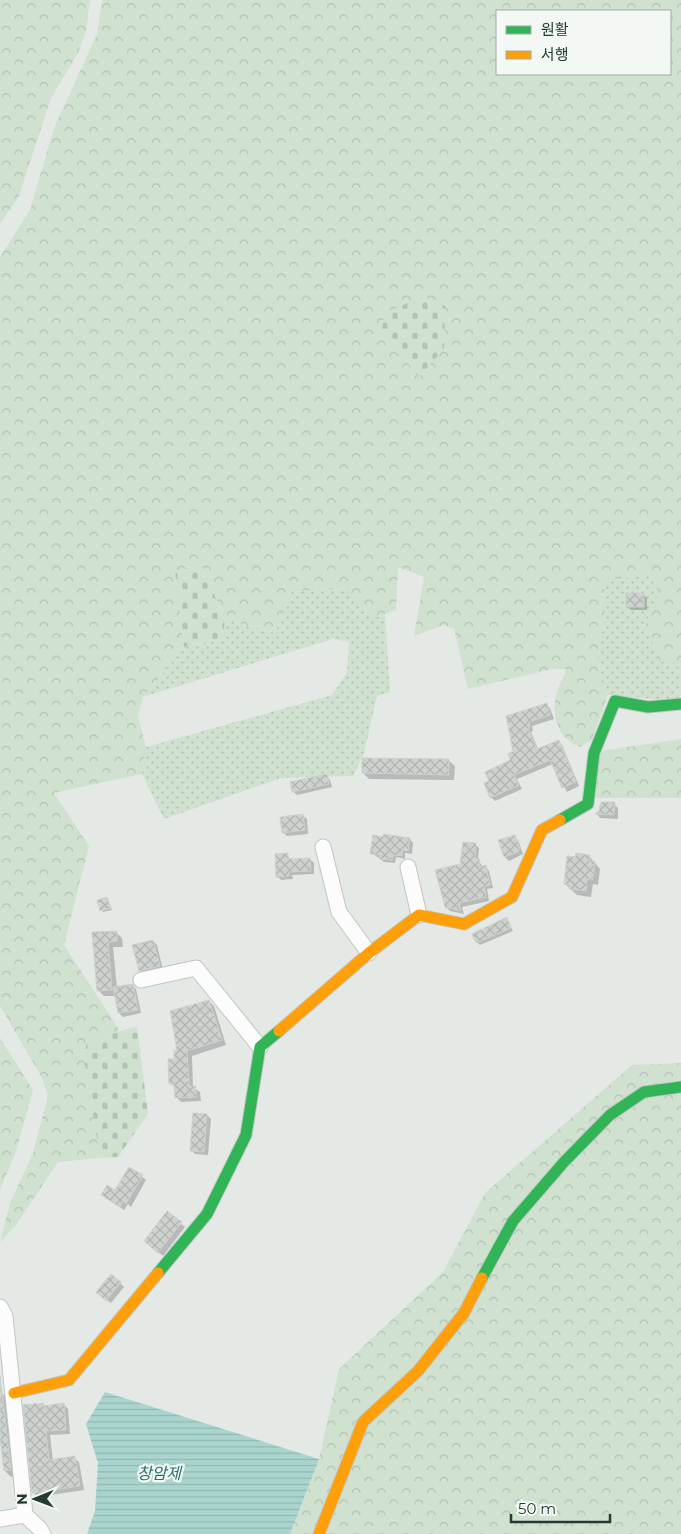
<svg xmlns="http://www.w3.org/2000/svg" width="681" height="1534" viewBox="0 0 681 1534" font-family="Montserrat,'Noto Sans KR',sans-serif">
<defs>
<pattern id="grass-dots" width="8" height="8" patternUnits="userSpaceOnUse" patternTransform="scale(1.25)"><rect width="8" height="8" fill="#d0e1d0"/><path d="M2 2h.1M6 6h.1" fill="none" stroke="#b2c2b3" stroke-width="1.8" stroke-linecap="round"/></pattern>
<pattern id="forest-crowns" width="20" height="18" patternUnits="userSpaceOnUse" patternTransform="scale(1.25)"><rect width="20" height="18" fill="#d0e1d0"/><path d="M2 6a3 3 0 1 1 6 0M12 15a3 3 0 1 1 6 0" fill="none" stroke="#b2c2b3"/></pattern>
<pattern id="cemetery-stones" width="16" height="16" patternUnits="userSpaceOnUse" patternTransform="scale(1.25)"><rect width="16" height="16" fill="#d0e1d0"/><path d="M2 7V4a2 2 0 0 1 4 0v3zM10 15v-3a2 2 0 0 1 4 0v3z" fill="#b2c2b3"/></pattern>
<pattern id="water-rules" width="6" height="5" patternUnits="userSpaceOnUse" patternTransform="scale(1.25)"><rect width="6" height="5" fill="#aad5ce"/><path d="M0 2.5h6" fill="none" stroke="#92b8b1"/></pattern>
<pattern id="building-cross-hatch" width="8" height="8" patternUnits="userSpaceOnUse" patternTransform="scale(1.25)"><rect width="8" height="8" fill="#ced2cf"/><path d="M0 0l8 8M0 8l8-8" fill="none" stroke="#b1b5b2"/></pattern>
</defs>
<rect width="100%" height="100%" fill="#e5e9e6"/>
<g fill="url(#grass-dots)">
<polygon points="650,576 660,593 678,667 681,662 681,695 675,701 608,695 597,661 604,621 604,579"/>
<polygon points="348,588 373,618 385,614 390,692 377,696 364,753 353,776 281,778 164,819 142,774 146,747 332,695 347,672 349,642 333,639 143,697 184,647 223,640 225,619 275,633 291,592"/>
</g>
<g fill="url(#forest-crowns)" fill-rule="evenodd">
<polygon points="0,0 90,0 86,32 78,53 51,98 19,196 0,224"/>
<path d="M102 0H681V662L678 667 660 661 645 625 659 593 650 576 604 580 605 618 597 661 608 695 592 740 580 747C559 740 551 716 556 695 558 686 564 678 566 669H553L468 689 454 629 444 625 414 636 424 577 398 567 396 610 373 618 348 588 291 592 275 633 225 619 201 565 175 571 184 647 143 697 138 716 146 747 142 774 54 793 89 846 64 945 120 1031 87 1042 84 1058 100 1158 58 1162 16 1225 0 1242 10 1203 33 1153 48 1096 41 1076 0 1006V257L30 210 54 128 97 34ZM497 11H670V74H497Z"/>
<polygon points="681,739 681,798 592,798 601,751"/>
<polygon points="0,1038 33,1090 15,1155 0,1189"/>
<polygon points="681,1063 681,1534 290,1534 319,1459 339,1369 443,1272 485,1193 632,1065"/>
</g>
<g fill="url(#cemetery-stones)">
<polygon points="432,298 445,306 444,349 419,377 381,330 385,313 414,300"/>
<polygon points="201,565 225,619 223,640 184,647 175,571"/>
<polygon points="137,1026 148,1114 118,1157 100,1158 84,1058 87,1042"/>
</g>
<polygon fill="url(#water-rules)" points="105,1392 319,1459 290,1534 87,1534 95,1511 98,1463 86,1424"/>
<g fill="#0003">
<polygon points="643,594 647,598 647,610 631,610 627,606"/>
<polygon points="546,704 550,708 554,719 532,726 533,731 531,732 538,749 558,741 562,745 579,786 567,792 553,764 517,779 522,789 495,801 491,797 490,781 512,760 515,752 507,716"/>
<polygon points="448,760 455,766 454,780 369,779 363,773"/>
<polygon points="326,776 330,780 332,787 297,795 293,791"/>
<polygon points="614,804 618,808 618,819 600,818 597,814"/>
<polygon points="303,816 307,819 308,834 287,836 283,832"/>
<polygon points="514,836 518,840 523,854 509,861 505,857 499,841"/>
<polygon points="410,839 413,843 412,854 405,853 405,859 396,857 395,863 384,862 372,853"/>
<polygon points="475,844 479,848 478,860 483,867 486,867 489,871 493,888 487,889 489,901 462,907 464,914 450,911 446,907 461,865"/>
<polygon points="287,855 291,860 310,859 314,863 314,874 292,875 293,879 281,880 277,876"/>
<polygon points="589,856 600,869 598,885 593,884 591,897 577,895 565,884 576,858"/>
<polygon points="107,898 112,910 103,912 98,901"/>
<polygon points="507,919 513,931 480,945 477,942"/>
<polygon points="116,932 122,938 123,947 113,947 117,988 132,985 136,989 141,1013 123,1017 119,1013 116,996 104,996 98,990 94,934"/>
<polygon points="153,941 157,945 163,970 144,974 140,970"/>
<polygon points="209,1001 214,1006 226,1045 192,1056 193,1087 200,1092 201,1101 181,1102 176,1097 175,1088 171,1083 175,1060"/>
<polygon points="207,1115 211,1119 208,1155 195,1154 191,1150"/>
<polygon points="130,1168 146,1180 131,1207 128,1204 124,1210 102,1195 116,1191"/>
<polygon points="167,1213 185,1227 163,1256 149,1245"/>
<polygon points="120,1283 124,1287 111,1303 101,1296"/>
<polygon points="0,1392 8,1398 17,1476 11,1477 5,1471 0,1426"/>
<polygon points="64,1405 68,1409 70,1434 50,1435 53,1461 74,1458 79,1462 84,1490 38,1497 33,1492 25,1406"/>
</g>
<g fill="url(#building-cross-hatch)" stroke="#ced2cf">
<rect x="626" y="593" width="18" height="14"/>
<polygon points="547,703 550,715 529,722 530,727 528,728 537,749 559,740 576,782 562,788 550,760 514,775 519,785 490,798 484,783 489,781 485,772 510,760 508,754 513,751 506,716"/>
<polygon points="362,758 449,759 449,775 362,773"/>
<polygon points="327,774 329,784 292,792 290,782"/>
<polygon points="601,802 615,802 614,815 595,814 599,811"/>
<polygon points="303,814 305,830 282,833 280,817"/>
<polygon points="383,834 410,838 408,851 402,850 402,856 393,855 392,860 380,859 380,855 370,854 373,835 383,837"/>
<polygon points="515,835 520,849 518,852 504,857 498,840"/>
<polygon points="463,842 476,843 475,859 479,858 480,867 486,865 490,885 484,886 486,897 459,903 461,911 445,907 435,870 460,864"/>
<polygon points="288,853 288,859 310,858 311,871 289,872 289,876 276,877 275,854"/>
<polygon points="576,853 590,855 589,861 595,861 593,879 587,879 586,891 569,889 570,885 564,884 567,856 575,857"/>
<polygon points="107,897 111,908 100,911 97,900"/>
<polygon points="507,917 511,928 476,943 472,934"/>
<polygon points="117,931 117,941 108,942 112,990 97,991 92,932"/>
<polygon points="153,940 160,966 139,971 132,945"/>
<polygon points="133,984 138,1010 118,1013 113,987"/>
<polygon points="209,1000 222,1040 187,1051 189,1086 196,1086 196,1097 175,1098 174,1084 169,1084 168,1059 174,1059 174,1050 177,1050 170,1011"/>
<polygon points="193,1113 207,1114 204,1152 190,1151"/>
<polygon points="129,1167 143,1175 126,1204 123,1201 120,1207 101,1195 107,1185 115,1190"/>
<polygon points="167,1211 182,1222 158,1253 144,1241"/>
<polygon points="111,1274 121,1282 106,1301 96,1292"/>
<polygon points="0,1375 11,1470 4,1471 0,1438"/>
<polygon points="43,1403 44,1406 64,1403 66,1430 46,1431 49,1460 75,1456 80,1486 32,1493 23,1405"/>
</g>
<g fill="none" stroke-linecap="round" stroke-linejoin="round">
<defs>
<g id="street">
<polyline points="323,847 339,912 369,953"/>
<polyline points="408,867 419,915"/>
<polyline points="141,980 196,968 260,1047"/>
<polyline points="0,1307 5,1316 25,1515 40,1529 43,1534"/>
<polyline points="0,1519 25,1515"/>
</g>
<g id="fast">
<polyline points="560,820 588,804 594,753 615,701 648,707 681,704"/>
<polyline points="158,1273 207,1214 246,1135 260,1047 279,1031"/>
<polyline points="482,1278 513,1221 564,1162 610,1115 644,1092 681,1087"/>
</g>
<g id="slow">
<polyline points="279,1031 369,953 419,915 464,924 512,897 542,830 560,820"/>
<polyline points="14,1393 69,1380 158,1273"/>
<polyline points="319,1534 363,1422 418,1371 464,1313 482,1278"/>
</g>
</defs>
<use href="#street" stroke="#c2c6c3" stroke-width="17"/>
<use href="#fast" stroke="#c0c7c3" stroke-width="13"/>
<use href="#slow" stroke="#c0c7c3" stroke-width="13"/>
<use href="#street" stroke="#fbfcfb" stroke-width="15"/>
<use href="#fast" stroke="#30b455" stroke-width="11"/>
<use href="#slow" stroke="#ff9f0a" stroke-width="11"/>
</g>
<g text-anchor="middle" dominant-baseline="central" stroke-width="4.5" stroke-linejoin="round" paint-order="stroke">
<g font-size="16" font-style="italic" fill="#237269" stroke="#f3f8f4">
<text x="159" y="1473">창암제</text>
</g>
</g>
<rect x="496" y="10" width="175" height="65" fill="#f3f8f4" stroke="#a0aca5"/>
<rect x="506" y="26" width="25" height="8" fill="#30b455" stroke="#a0aca5"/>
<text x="541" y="35" font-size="15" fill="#243b2f">원활</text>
<rect x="506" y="51" width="25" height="8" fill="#ff9f0a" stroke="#a0aca5"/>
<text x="541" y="60" font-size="15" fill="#243b2f">서행</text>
<g transform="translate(35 1499) rotate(269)" stroke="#f3f8f4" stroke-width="4" paint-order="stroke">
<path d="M0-4L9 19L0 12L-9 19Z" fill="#243b2f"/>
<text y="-8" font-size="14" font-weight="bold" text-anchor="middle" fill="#243b2f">N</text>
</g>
<path d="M511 1514v8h99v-8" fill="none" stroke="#243b2f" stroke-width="2.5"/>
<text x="518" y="1514" font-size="15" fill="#243b2f" stroke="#f3f8f4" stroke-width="4" paint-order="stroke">50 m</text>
</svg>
